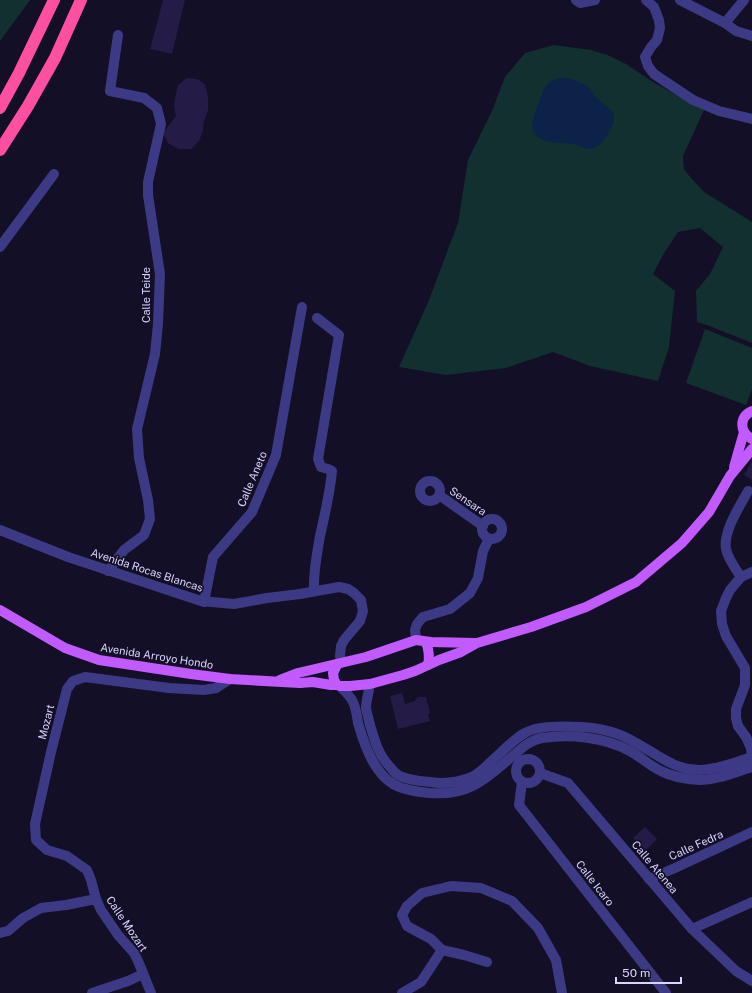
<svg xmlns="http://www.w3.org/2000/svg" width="752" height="993" viewBox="0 0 752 993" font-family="'Public Sans',sans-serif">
<rect width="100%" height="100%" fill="#130f26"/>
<g fill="#12302f">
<polygon points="0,0 30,0 0,41"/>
<polygon points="554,45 591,50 610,56 626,64 653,82 704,110 683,156 684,170 704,192 752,222 752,343 707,325 697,322 696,291 710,274 723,247 700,228 678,232 664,253 653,274 675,291 669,347 658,381 590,366 553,352 506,368 446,375 399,367 429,300 458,223 468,160 492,111 505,77 525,53"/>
<polygon points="705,329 752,348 752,389 746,405 686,383"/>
</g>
<path fill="#0c2248" d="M561 78C570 78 582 81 589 88 592 92 595 97 599 100 603 105 612 109 614 115 616 126 602 147 591 149 586 150 582 146 577 145 563 141 536 147 532 127 531 122 542 94 545 87 549 81 554 79 561 78Z"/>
<g fill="#241b47">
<polygon points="163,0 185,0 172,54 150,49"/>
<polygon points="187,78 197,79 205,84 208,96 208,110 204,121 203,131 199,141 191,149 178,149 168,143 163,133 176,116 174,107 175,99 178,85"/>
<polygon points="752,461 752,480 744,475"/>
<polygon points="402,693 405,704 415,701 415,700 418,697 426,697 430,713 428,714 430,721 398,729 390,696"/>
<polygon points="645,827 657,839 645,851 633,838"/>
</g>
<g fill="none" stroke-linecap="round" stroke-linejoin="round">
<g stroke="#3d3a85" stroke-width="10">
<polyline points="576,0 580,3 595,0"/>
<polyline points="646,0 654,7 659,20 660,28 657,40 651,47 645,57 648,66 654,74 693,100 719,111 752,119"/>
<polyline points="680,0 725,23 736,31 752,36"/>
<polyline points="725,23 744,0"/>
<polyline points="0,247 54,174"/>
<circle cx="430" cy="491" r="10"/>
<polyline points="439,495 483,526"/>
<circle cx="492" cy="529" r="10"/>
<polyline points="0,530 68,557 201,601 234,604 267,598 300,594 339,587 348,589 354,593 361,600 363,611 360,621 344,640 341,646 340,656 341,663"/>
<polyline points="108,571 124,550 144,535 150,519 148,500 139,458 137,429 155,354 158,324 160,274 148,195 148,182 161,124 157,108 144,98 110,91 118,35"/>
<path d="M741 577C735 568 728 559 726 549 723 531 740 506 748 491"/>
<path d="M314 591C313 573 317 554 320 536 325 514 330 493 332 471L328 469 321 467 318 459 339 335 317 318"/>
<polyline points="204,602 213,557 252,512 276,455 302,307"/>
<polyline points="416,640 415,630 417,624 423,617 450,609 470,593 478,578 483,551 489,539"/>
<path d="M370 684C369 692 366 700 366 708 367 714 369 720 370 725 375 742 379 756 391 768 393 771 395 773 398 775 407 780 419 781 430 782 443 784 456 783 469 778 479 775 487 765 495 758 504 750 514 739 525 733 538 725 566 726 582 727 600 728 620 733 636 743 657 754 674 770 699 770 717 770 735 762 752 757"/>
<path d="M340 686C344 691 349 695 352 700 356 707 357 716 358 723 365 747 376 780 402 788 411 791 420 792 429 793 466 796 483 782 509 759 519 751 529 740 542 738 571 734 604 737 630 751 641 757 650 766 661 771 672 777 687 779 699 780 717 780 735 772 752 767"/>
<polyline points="752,757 751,748 746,737 738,726 736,718 736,709 745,685 745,668 726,636 722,624 721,611 726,598 730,590 741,577 752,572"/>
<circle cx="528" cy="771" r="12"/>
<polyline points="540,773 568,783 692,929 736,971 752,981"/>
<polyline points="522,782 519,805 666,993"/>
<polyline points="649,879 675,868 752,832"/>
<polyline points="96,899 91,880 87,870 67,856 47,850 36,840 35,824 51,752 67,689 73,681 85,677 169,688 204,690 216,688 230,679"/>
<polyline points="692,929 752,902"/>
<polyline points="0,933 8,931 23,918 41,908 66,905 96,899 101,910 118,935 134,953 138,961 151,993"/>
<polyline points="442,950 464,955 487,962"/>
<polyline points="92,993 128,981 143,974"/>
<polyline points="402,993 421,982 438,956 442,950 431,939 407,926 402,915 407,906 422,893 451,886 481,888 512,901 538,928 556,960 562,993"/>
</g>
<g stroke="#c25bff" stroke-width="10">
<path d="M752 411C739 417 739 432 752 439"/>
<polyline points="734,467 744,432"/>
<polyline points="0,610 65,648 99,660 191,674 230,679 300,683 313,682 331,685 337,685"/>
<path d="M426 642C429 650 430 656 428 665"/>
<polyline points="337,665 333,673 334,680 337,685 340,686 350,686 370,684 403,675 415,671 439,660 461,652 477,643 531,627 586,607 636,582 682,543 709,512 730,476 752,449"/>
<polyline points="280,680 298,673 366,657 416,640 431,642 475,643"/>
</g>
<g stroke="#ff4fa3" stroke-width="12">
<polyline points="0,108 19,73 54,0"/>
<polyline points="0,150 28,106 55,58 81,0"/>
</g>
</g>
<g text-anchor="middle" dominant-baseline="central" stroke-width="3.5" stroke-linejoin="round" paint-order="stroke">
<g font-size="11" fill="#d9d4ff" stroke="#130f26">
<text transform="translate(146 295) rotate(-90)">Calle Teide</text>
<text transform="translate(252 479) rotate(-67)">Calle Aneto</text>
<text transform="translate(468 501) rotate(34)">Sensara</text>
<text transform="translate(147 570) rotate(18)">Avenida Rocas Blancas</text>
<text transform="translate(157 656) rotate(9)">Avenida Arroyo Hondo</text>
<text transform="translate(46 722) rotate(-76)">Mozart</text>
<text transform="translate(696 845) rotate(-24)">Calle Fedra</text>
<text transform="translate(655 867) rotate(50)">Calle Atenea</text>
<text transform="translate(595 883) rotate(52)">Calle Icaro</text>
<text transform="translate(127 924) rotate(56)">Calle Mozart</text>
</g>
</g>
<path d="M616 977v6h65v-6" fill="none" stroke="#d9d4ff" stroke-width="2"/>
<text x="622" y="977" font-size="12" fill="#d9d4ff" stroke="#130f26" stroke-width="3" paint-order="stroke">50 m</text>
</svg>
